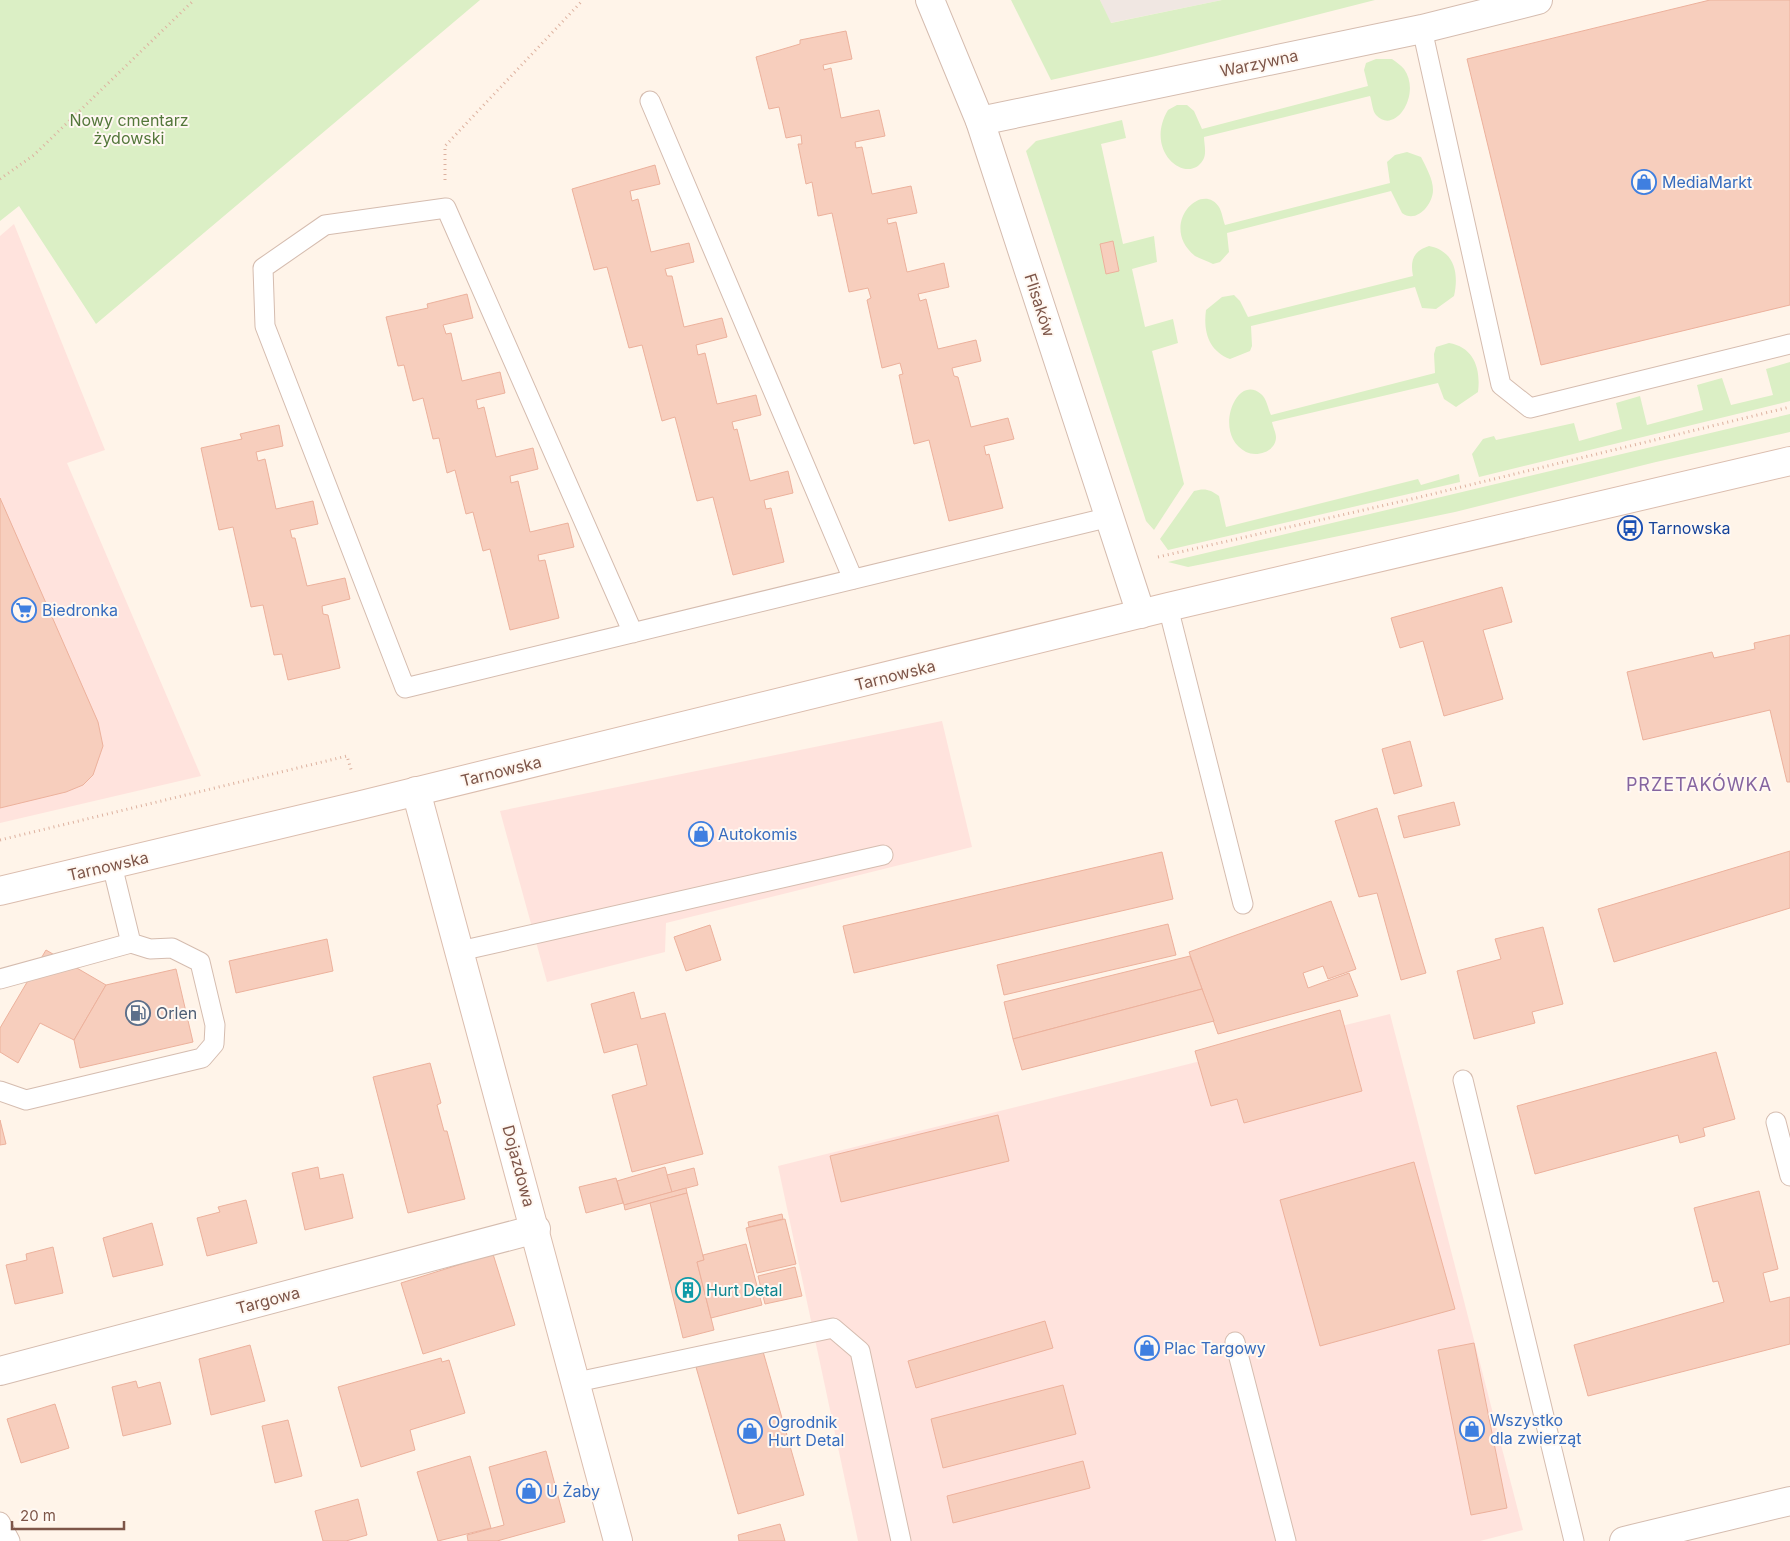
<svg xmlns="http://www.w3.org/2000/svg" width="1790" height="1541" viewBox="0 0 1790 1541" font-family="Inter,sans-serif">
<rect width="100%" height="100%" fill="#fff4e9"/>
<g fill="#ffe3dd">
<polygon points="14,224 105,450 67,463 201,776 0,823 0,236"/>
<polygon points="942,721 972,847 666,923 665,952 547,982 500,811"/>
<polygon points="1390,1014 1523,1530 1480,1541 858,1541 778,1166"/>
</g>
<polygon fill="#f0e7e2" points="1100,0 1222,0 1110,23"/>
<g fill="#dbefc5">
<polygon points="0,0 480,0 96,324 19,206 0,221"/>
<polygon points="1011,0 1100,0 1111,23 1222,0 1375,0 1156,56 1051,80"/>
<path d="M1376 59H1392C1396 62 1401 65 1404 69 1422 94 1395 136 1376 115 1372 110 1372 101 1370 96L1204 137C1204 143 1207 154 1203 160 1188 186 1143 152 1168 110L1177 105H1187L1194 111 1202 129 1368 86 1364 70 1366 63Z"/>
<polygon points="1122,120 1126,138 1101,144 1123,244 1154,236 1157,262 1132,269 1145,327 1173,319 1178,343 1152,351 1184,484 1154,530 1146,521 1026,151 1036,141"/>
<path d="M1407 152 1421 157C1426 167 1433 179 1433 190 1433 205 1416 224 1402 213L1391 191 1227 233 1229 252 1220 262 1213 264C1208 261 1200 259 1195 256 1158 226 1201 180 1219 207 1222 212 1223 220 1225 225L1390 183 1387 162 1395 155Z"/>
<path d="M1429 246C1455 251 1459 274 1454 296L1436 309 1422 308 1415 287 1251 326 1252 346 1250 351 1230 359C1209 351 1203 332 1206 310L1222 297 1234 295 1240 301 1248 317 1413 276C1410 261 1413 251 1429 246Z"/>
<path d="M1449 343C1474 347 1481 369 1478 392L1456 407 1444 399 1438 383 1272 422C1273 427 1276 433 1276 437 1276 452 1257 457 1246 452 1212 435 1236 372 1261 394 1267 399 1268 409 1271 415L1435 373 1434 354 1436 347Z"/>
<polygon points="1790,362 1790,401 1479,477 1472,454 1483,439 1494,436 1496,440 1574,423 1579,441 1622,429 1616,403 1640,396 1647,425 1703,410 1697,385 1722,378 1731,405 1773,395 1766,369"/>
<polygon points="1790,414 1790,432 1656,462 1455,512 1203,564 1188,567 1168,562"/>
<path d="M1459 474 1460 482 1168 550 1160 539 1194 491C1204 488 1210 489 1219 496L1226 527 1418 479 1421 485Z"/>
</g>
<g fill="#f7cebd" stroke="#ecb19c">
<polygon points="1710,0 1790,0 1790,305 1541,365 1467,59"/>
<polygon points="846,31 852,59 823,65 824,70 831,68 841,118 879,110 885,136 855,142 856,148 862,147 872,194 911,186 917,213 887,219 888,224 896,222 907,272 944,263 949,287 918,294 920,301 926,299 938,349 976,340 981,361 952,368 954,376 958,377 971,427 1008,418 1014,439 984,446 986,455 989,454 1003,508 949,521 929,440 914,444 899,375 903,374 900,363 882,368 867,300 871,298 868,288 849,292 832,213 818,216 812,182 806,184 798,144 802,144 801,135 786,138 779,107 769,109 756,57 800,44 800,40"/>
<polygon points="655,165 660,184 630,191 632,201 638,199 651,252 689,243 694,262 665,269 667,276 672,276 684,327 722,318 727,337 696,345 698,355 705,353 717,404 756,395 761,415 732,422 734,430 737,429 750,481 788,471 793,493 764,500 766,509 771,508 784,562 733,575 713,497 697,501 675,417 662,421 642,345 629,348 607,267 594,270 572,189"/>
<polygon points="1113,241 1119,271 1106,274 1100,244"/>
<polygon points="467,294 473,318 443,325 446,334 451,333 462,381 500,372 505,393 476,400 478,409 484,407 496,457 533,448 538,469 510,476 511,483 518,481 530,532 568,523 574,547 538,555 539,561 545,560 559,618 510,630 490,549 483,551 473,512 466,514 455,470 447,473 439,438 433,439 423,398 413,401 404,365 398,366 386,317 428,308 427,304"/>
<polygon points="279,425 283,446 256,452 258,461 265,459 276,509 313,501 318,524 290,530 292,538 295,538 307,586 345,578 350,599 322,606 323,614 328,615 340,668 288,680 282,654 274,655 263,605 251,607 233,527 219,530 201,448 242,439 240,434"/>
<polygon points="0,498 98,722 103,746 93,775 83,785 66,792 0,808"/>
<polygon points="1502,587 1512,622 1483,630 1503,699 1444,716 1423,641 1400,648 1391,618"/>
<polygon points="1790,635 1790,782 1787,782 1770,710 1643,740 1627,672 1712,652 1714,658 1755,649 1754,643"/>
<polygon points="1410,741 1422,786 1394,794 1382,749"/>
<polygon points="1454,802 1460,825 1404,838 1398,816"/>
<polygon points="1377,808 1426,973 1401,980 1377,893 1359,897 1335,821"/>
<polygon points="1790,851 1790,908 1614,962 1598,909"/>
<polygon points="1162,852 1173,899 854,973 843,926"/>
<polygon points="1331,901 1356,969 1328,979 1323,966 1303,973 1308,988 1349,973 1358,996 1218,1034 1189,952"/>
<polygon points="1168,924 1176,955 1004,995 997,965"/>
<polygon points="710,925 721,960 686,971 674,937"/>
<polygon points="1543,927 1563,1004 1532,1012 1535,1023 1474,1039 1457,971 1501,959 1495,939"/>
<polygon points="327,939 333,971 236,993 229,961"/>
<polygon points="46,950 106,985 74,1040 40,1023 18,1063 0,1052 0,1028"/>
<polygon points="1190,956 1202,989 1013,1039 1004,1002"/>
<polygon points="176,969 193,1042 80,1068 74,1040 106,985"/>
<polygon points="1202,989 1214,1021 1022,1070 1013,1039"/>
<polygon points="634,992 641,1019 665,1013 703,1154 632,1172 612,1095 647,1085 637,1044 604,1053 591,1004"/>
<polygon points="1340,1010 1362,1091 1244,1123 1237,1099 1211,1106 1195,1051"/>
<polygon points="1716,1052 1735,1119 1703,1128 1705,1136 1680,1143 1678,1135 1535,1174 1517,1106"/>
<polygon points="430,1063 441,1103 437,1105 444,1131 447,1131 465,1199 408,1213 373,1077"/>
<polygon points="998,1115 1009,1161 841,1202 830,1156"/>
<polygon points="0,1120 6,1144 0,1145"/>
<polygon points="1414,1162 1455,1309 1320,1346 1280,1200"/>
<polygon points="318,1167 320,1179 343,1174 353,1218 305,1230 292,1173"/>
<polygon points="665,1167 672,1192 624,1205 617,1181"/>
<polygon points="694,1168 698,1185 672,1192 667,1175"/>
<polygon points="616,1178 623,1203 586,1213 579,1187"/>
<polygon points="686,1188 687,1193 625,1210 624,1205"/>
<polygon points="1759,1191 1778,1269 1763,1273 1770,1302 1790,1297 1790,1344 1588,1396 1574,1345 1724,1302 1718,1281 1713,1282 1694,1208"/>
<polygon points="687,1193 704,1260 697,1262 714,1330 683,1338 650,1203"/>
<polygon points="246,1200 257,1243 207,1256 197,1218 220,1212 218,1207"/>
<polygon points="782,1214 783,1219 749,1227 748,1222"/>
<polygon points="785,1219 796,1264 757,1273 746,1228"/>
<polygon points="152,1223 163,1265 113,1277 103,1238"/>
<polygon points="746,1244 762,1305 711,1318 697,1262 704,1260 703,1255"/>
<polygon points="53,1247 63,1293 15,1304 6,1265 27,1260 26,1254"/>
<polygon points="493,1254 515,1325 423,1354 401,1283"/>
<polygon points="795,1267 802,1296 765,1304 758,1276"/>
<polygon points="1045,1321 1053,1348 916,1388 908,1361"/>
<polygon points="1474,1343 1507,1508 1471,1515 1438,1350"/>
<polygon points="250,1345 265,1401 211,1415 199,1359"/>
<polygon points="762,1348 804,1495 738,1514 696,1367"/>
<polygon points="441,1358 442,1362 449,1360 465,1413 410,1430 415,1450 361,1467 338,1387"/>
<polygon points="136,1381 138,1388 160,1382 171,1424 123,1436 112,1387"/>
<polygon points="1063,1385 1076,1434 943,1468 931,1419"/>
<polygon points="55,1404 69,1448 21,1463 7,1419"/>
<polygon points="288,1420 302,1476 275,1483 262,1426"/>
<polygon points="546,1451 565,1522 497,1541 468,1541 467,1535 504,1525 489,1467"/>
<polygon points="470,1456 491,1528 438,1541 417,1472"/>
<polygon points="1083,1461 1090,1488 953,1523 947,1496"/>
<polygon points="358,1499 367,1535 346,1541 323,1541 315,1511"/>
<polygon points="780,1524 785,1541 739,1541 738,1535"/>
</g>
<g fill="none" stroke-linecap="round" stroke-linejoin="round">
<defs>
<g id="lane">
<polyline points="1422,29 1501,385 1530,408 1790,344"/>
<polyline points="650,101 853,579"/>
<polyline points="1168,607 1243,904"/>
<polyline points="633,633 446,208 325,225 263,268 265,326 405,688 1110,517"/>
<polyline points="460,951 883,855"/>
<polyline points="0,979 131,943"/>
<polyline points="1463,1080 1574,1541"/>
<polyline points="0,1091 26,1100 202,1058 214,1044 215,1025 200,962 172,948 150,949 131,943 112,865"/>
<polyline points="1776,1122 1790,1176"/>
<polyline points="1235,1342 1286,1541"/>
<polyline points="577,1382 833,1328 860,1351 901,1541"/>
<polyline points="0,1522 10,1541"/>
</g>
<g id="street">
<polyline points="930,0 980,121 1141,614"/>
<polyline points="980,121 1422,29 1538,0"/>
<polyline points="0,1371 536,1229"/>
<polyline points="1624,1541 1790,1501"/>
</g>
<g id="secondary">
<polyline points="416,791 618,1541"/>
<polyline points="0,891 361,805 1168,607 1790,461"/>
</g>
</defs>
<use href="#lane" stroke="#d5bcaf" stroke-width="21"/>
<use href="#street" stroke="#d5bcaf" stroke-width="30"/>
<use href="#secondary" stroke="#dbbdae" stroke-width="30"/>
<g stroke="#ddb19f" stroke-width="3" stroke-dasharray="1 4" stroke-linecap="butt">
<polyline points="0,179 34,155 194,0"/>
<polyline points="445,180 445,146 583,0"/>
<polyline points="1158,557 1416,498 1790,407"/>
<polyline points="0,840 347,756 352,773"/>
</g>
<use href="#lane" stroke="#fff" stroke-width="19"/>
<use href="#street" stroke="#fff" stroke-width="28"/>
<use href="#secondary" stroke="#fff" stroke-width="28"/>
</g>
<defs>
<symbol id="shop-ring" viewBox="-11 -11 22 22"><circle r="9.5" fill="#fff8f2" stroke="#3f7fe0" stroke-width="1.5"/><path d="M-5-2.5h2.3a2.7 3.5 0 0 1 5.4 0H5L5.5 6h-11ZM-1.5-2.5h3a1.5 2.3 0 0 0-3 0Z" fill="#3f7fe0"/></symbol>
<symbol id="bus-ring" viewBox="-11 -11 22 22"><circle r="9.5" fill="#fff8f2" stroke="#1a4fb4" stroke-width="1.5"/><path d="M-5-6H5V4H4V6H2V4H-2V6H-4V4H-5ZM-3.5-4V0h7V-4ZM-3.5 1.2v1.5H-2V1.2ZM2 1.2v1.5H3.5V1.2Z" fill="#1a4fb4"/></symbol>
<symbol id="supermarket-ring" viewBox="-11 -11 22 22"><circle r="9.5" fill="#fff8f2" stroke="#3f7fe0" stroke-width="1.5"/><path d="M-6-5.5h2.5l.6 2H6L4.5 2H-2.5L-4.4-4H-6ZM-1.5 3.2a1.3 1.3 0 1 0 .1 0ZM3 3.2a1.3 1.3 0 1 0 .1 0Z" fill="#3f7fe0"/></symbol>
<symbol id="fuel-ring" viewBox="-11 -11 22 22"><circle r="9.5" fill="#fff8f2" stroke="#5c6f8a" stroke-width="1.5"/><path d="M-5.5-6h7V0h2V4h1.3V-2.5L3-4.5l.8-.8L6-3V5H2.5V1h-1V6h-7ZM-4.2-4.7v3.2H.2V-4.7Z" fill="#5c6f8a"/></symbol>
<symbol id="building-ring" viewBox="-11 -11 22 22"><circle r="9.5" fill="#fff8f2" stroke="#0f9aa8" stroke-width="1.5"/><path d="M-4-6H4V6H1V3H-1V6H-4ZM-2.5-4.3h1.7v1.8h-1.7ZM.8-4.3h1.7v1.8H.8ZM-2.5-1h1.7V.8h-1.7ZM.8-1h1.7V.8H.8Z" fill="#0f9aa8"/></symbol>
</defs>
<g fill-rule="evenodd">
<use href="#shop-ring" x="1630" y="168" width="28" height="28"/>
<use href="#bus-ring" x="1616" y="514" width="28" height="28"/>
<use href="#supermarket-ring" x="10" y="596" width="28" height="28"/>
<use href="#shop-ring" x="687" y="820" width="28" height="28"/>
<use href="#fuel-ring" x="124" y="999" width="28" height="28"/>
<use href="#building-ring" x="674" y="1276" width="28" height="28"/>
<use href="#shop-ring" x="1133" y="1334" width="28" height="28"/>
<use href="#shop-ring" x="1458" y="1415" width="28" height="28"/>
<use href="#shop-ring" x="736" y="1417" width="28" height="28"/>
<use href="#shop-ring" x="515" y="1477" width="28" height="28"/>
</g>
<g text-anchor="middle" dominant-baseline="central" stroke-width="4" stroke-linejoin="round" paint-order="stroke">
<g font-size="16" fill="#7d5548" stroke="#fff8f2">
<text transform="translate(1259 63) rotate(-12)">Warzywna</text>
<text transform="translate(1040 305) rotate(72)">Flisaków</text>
<text transform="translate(895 675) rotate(-14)">Tarnowska</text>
<text transform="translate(501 771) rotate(-14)">Tarnowska</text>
<text transform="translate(108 866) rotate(-13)">Tarnowska</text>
<text transform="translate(519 1166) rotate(75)">Dojazdowa</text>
<text transform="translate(268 1300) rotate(-15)">Targowa</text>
</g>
<g font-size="16" fill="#53773a" stroke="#fff8f2">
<text x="129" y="120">Nowy cmentarz<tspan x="129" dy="18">żydowski</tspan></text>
</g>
<g font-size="16" fill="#366cbe" stroke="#fff8f2" text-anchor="start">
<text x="1662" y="182">MediaMarkt</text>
<text x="42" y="610">Biedronka</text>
<text x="718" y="834">Autokomis</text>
<text x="1164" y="1348">Plac Targowy</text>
<text x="1490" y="1420">Wszystko<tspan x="1490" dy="18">dla zwierząt</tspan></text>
<text x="768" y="1422">Ogrodnik<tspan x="768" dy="18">Hurt Detal</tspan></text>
<text x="546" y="1491">U Żaby</text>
</g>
<g font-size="16" fill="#164399" stroke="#fff8f2" text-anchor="start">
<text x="1648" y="528">Tarnowska</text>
</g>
<g font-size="16" fill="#4e5e75" stroke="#fff8f2" text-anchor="start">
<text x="156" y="1013">Orlen</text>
</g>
<g font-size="16" fill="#0d838f" stroke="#fff8f2" text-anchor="start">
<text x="706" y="1290">Hurt Detal</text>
</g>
<g font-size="18" letter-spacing="1" fill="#8565a0" stroke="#fff8f2">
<text x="1699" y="784">PRZETAKÓWKA</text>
</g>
</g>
<path d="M12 1521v8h112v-8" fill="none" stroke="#7d5548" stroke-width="2.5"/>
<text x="20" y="1521" font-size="15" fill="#7d5548" stroke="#fff8f2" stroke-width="4" paint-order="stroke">20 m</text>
</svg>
